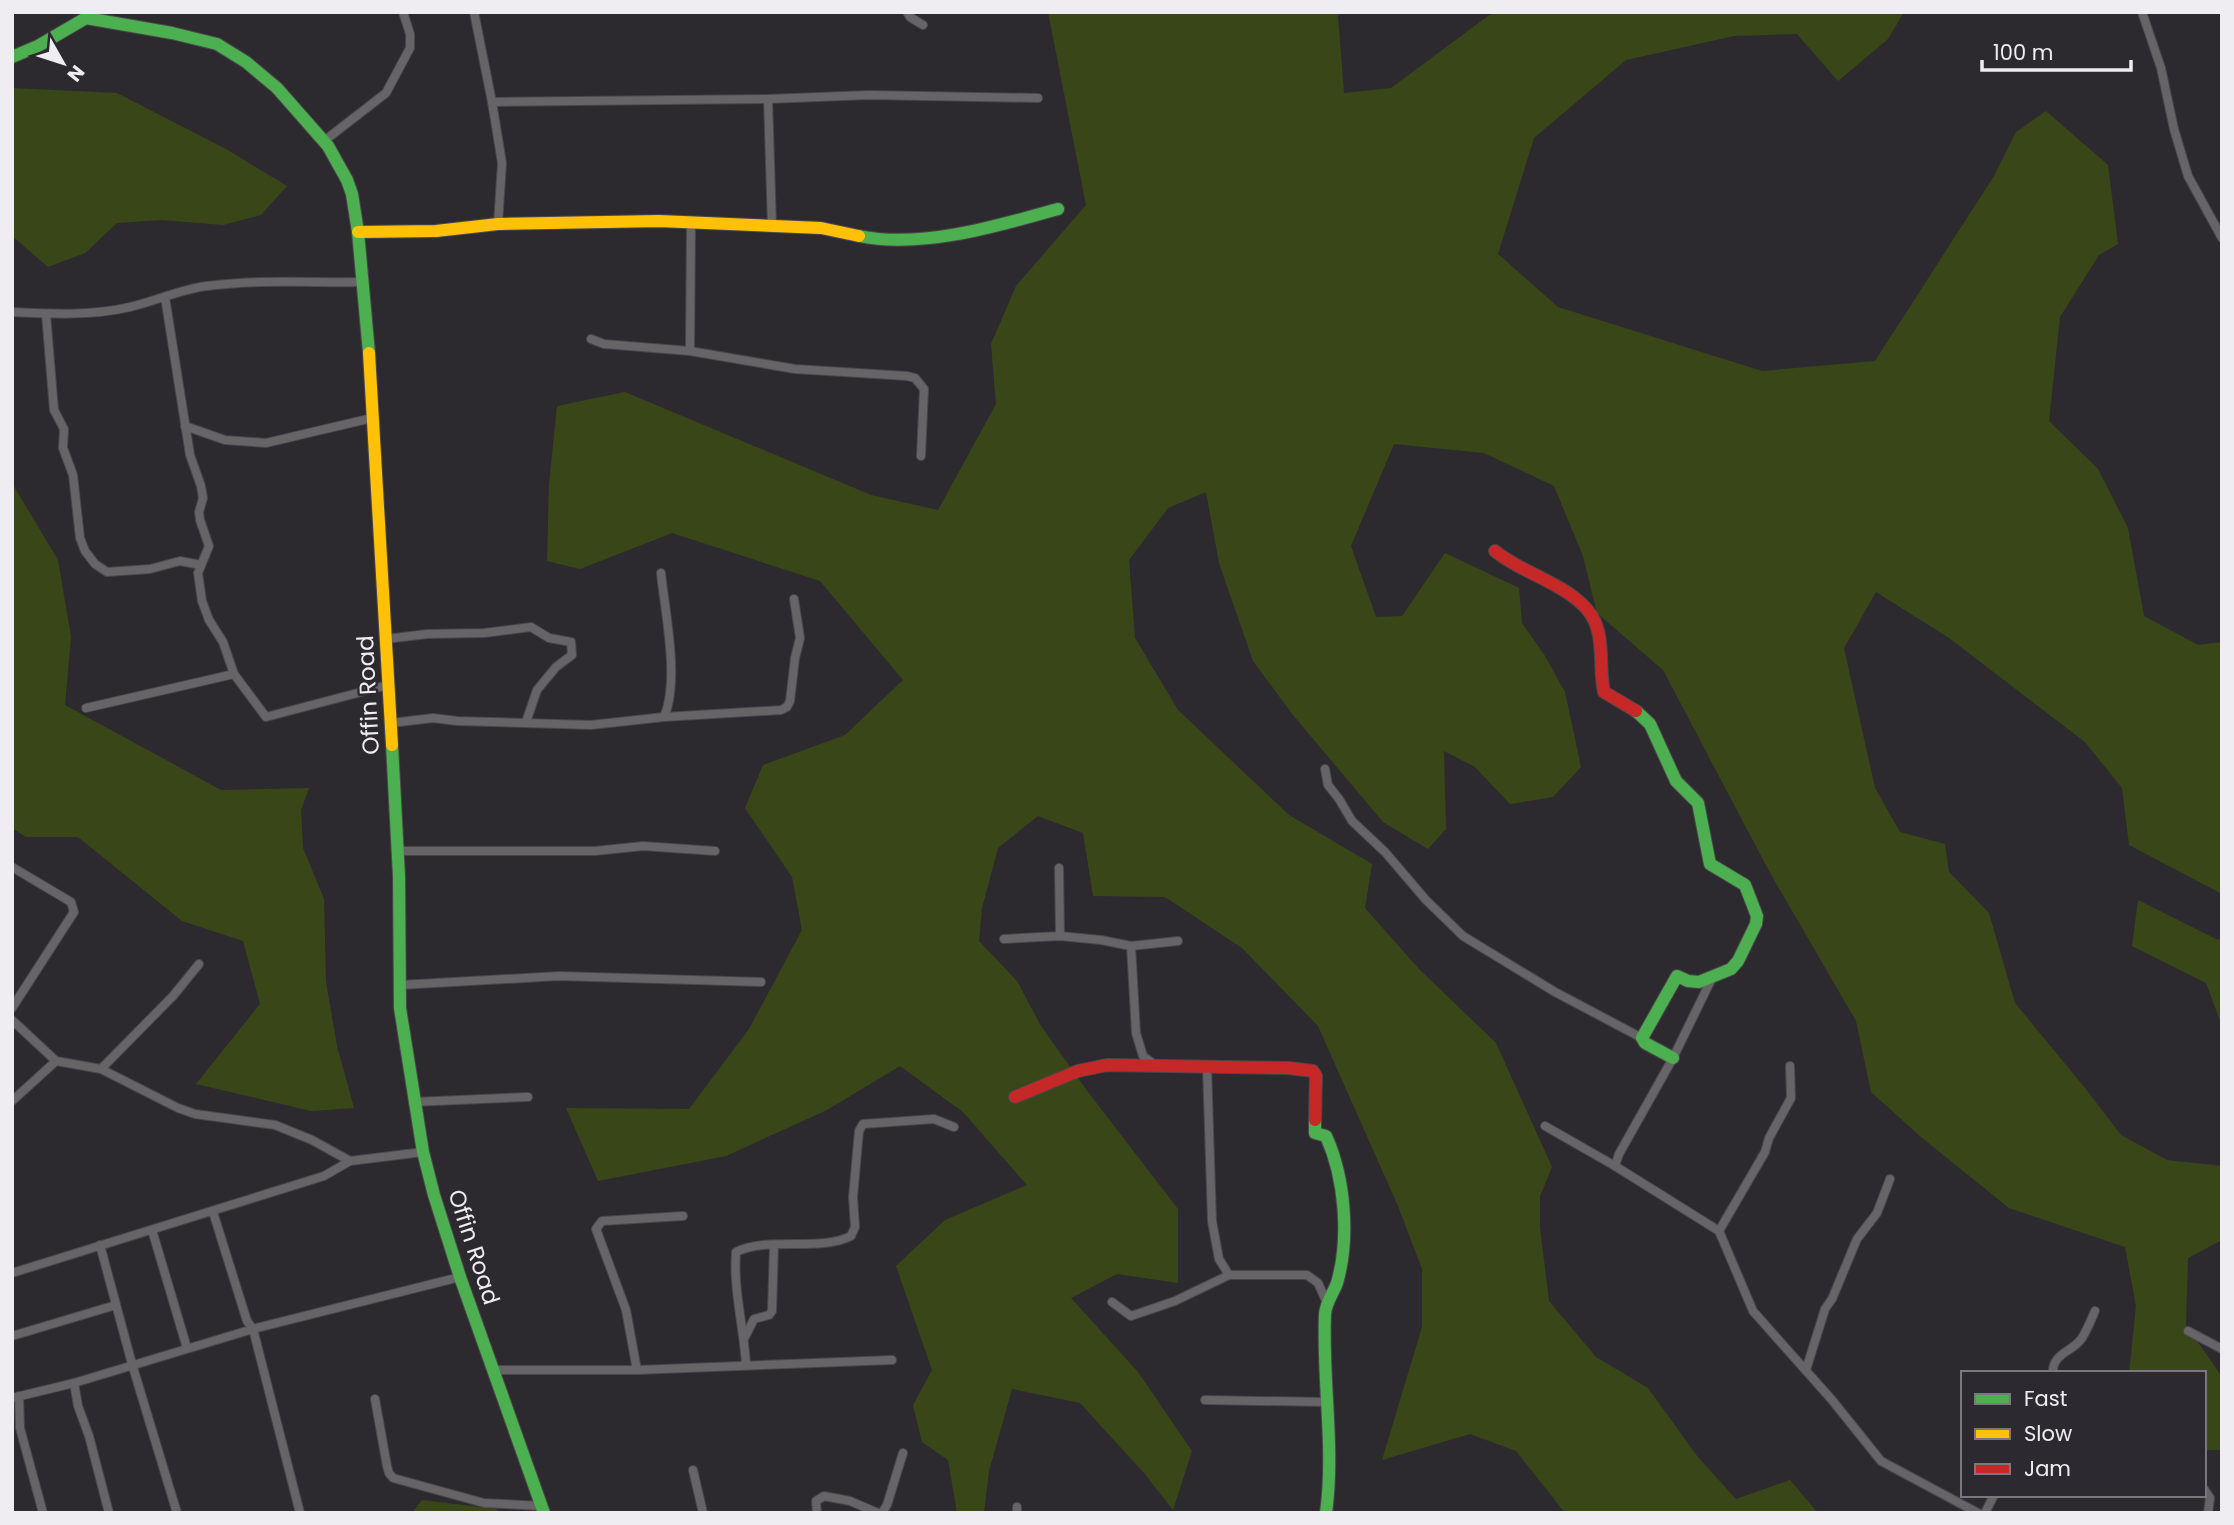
<svg xmlns="http://www.w3.org/2000/svg" width="2234" height="1525" viewBox="0 0 2234 1525" font-family="Poppins,sans-serif">
<rect width="100%" height="100%" fill="#2d2a2f"/>
<g fill="#394718">
<polygon points="1048,12 1342,12 1338,16 1344,93 1391,88 1488,16 1497,12 1904,12 1888,39 1838,81 1797,34 1734,36 1626,60 1534,138 1498,254 1558,307 1762,371 1875,361 1994,176 2016,132 2046,111 2108,165 2118,244 2099,255 2060,317 2049,421 2098,469 2128,528 2144,616 2198,645 2222,642 2222,894 2129,845 2122,788 2085,742 1949,638 1876,592 1844,648 1875,788 1900,832 1945,844 1949,872 1989,913 2015,1003 2085,1088 2121,1135 2167,1160 2222,1166 2222,1240 2188,1258 2186,1325 2222,1377 2222,1450 2204,1450 2204,1373 2129,1373 2136,1306 2125,1247 2009,1208 1921,1137 1871,1092 1856,1021 1769,871 1663,670 1597,613 1583,556 1554,486 1484,453 1394,444 1351,546 1376,617 1402,616 1445,553 1519,588 1522,623 1545,656 1565,692 1581,767 1553,797 1510,804 1475,767 1444,751 1446,829 1428,849 1383,822 1293,715 1253,661 1219,563 1206,492 1168,508 1129,560 1135,638 1178,710 1289,815 1372,864 1365,908 1419,969 1496,1043 1552,1167 1540,1196 1540,1228 1549,1301 1596,1357 1648,1388 1697,1456 1736,1499 1790,1480 1818,1513 1565,1513 1516,1451 1470,1434 1382,1460 1422,1327 1422,1269 1398,1206 1318,1026 1242,948 1165,897 1093,896 1083,833 1038,816 998,848 982,908 979,941 1017,981 1041,1026 1088,1092 1178,1209 1178,1283 1117,1274 1071,1298 1138,1372 1192,1451 1173,1510 1144,1473 1080,1403 1012,1389 989,1471 984,1513 957,1513 948,1460 922,1442 913,1405 932,1370 896,1266 945,1220 1027,1185 963,1112 900,1066 827,1110 726,1156 598,1181 566,1108 689,1109 749,1029 802,930 792,877 745,808 763,765 845,735 903,680 820,581 672,533 580,569 547,561 549,484 557,406 625,392 871,495 938,510 996,404 991,344 1016,286 1086,205"/>
<polygon points="12,88 117,93 226,149 287,186 261,215 223,225 162,220 117,223 85,253 48,267 12,236"/>
<polygon points="12,483 58,560 71,637 65,705 221,790 309,788 301,810 303,848 324,899 326,982 337,1046 354,1108 311,1111 196,1084 260,1004 243,941 182,921 78,837 26,837 12,828"/>
<polygon points="2138,900 2218,940 2222,937 2222,1026 2206,983 2132,946"/>
<polygon points="422,1500 496,1509 500,1513 412,1513"/>
</g>
<g fill="none" stroke-linecap="round" stroke-linejoin="round">
<defs>
<g id="street">
<polyline points="474,12 492,102 502,163 498,224"/>
<polyline points="907,12 910,17 923,25"/>
<polyline points="2142,12 2161,68 2174,129 2188,176 2222,238"/>
<polyline points="768,99 772,226"/>
<polyline points="492,102 768,99 869,95 1038,98"/>
<polyline points="324,141 386,93 410,48 410,34 403,12"/>
<polyline points="165,297 190,455 201,486 203,498 199,512 200,520 209,546 198,573 202,601 209,620 223,642 234,674 266,717 388,685"/>
<path d="M12 312C51 314 92 316 130 307 156 301 181 289 207 286 258 279 312 283 363 282"/>
<polyline points="46,314 54,410 64,429 63,448 73,475 80,538 85,551 95,564 107,572 150,569 180,561 201,565"/>
<polyline points="591,339 604,344 690,351 795,369 907,376 915,378 924,389 921,456"/>
<polyline points="690,351 691,223"/>
<polyline points="185,426 225,440 266,443 372,418"/>
<path d="M661 573C665 613 680 680 664 717"/>
<polyline points="386,639 427,634 484,633 531,627 549,638 571,642 572,655 556,667 537,690 526,722"/>
<polyline points="86,708 234,674"/>
<polyline points="391,723 433,718 457,721 591,725 664,717 781,710 787,707 790,701 795,658 800,638 794,599"/>
<polyline points="1325,769 1328,785 1339,799 1352,821 1385,852 1426,900 1463,936 1555,992 1642,1038"/>
<polyline points="398,851 595,851 643,846 715,851"/>
<polyline points="12,867 71,902 74,912 12,1008"/>
<polyline points="1059,868 1060,936"/>
<polyline points="1004,939 1060,936 1101,940 1131,946 1178,941"/>
<polyline points="1131,946 1136,1033 1143,1056 1155,1065"/>
<polyline points="400,985 559,976 761,982"/>
<polyline points="12,1020 56,1061 101,1069 178,1108 195,1114 275,1125 312,1140 350,1161"/>
<polyline points="1207,1067 1212,1221 1219,1259 1229,1275"/>
<polyline points="101,1069 173,996 199,964"/>
<polyline points="12,1101 56,1061"/>
<polyline points="413,1102 528,1097"/>
<polyline points="1545,1126 1615,1166 1719,1231 1753,1311 1832,1400 1881,1461 1978,1513"/>
<polyline points="1615,1166 1619,1154 1673,1058 1713,976"/>
<polyline points="213,1212 247,1321 253,1329 300,1513"/>
<polyline points="152,1230 187,1348"/>
<polyline points="1719,1231 1765,1152 1769,1138 1791,1098 1790,1066"/>
<polyline points="100,1245 132,1364 177,1513"/>
<polyline points="12,1273 324,1176 350,1161 423,1152"/>
<polyline points="1112,1302 1131,1316 1175,1301 1229,1275 1307,1275 1318,1283 1327,1303"/>
<polyline points="2188,1331 2222,1349"/>
<polyline points="12,1336 116,1305"/>
<polyline points="744,1339 754,1319 769,1315 772,1311 774,1246"/>
<path d="M746 1365C744 1328 733 1290 736 1252 768 1236 820 1252 851 1236L855 1227 853 1197 859 1131 863 1124 934 1119 954 1127"/>
<polyline points="494,1370 637,1370 892,1360"/>
<polyline points="637,1370 626,1310 596,1229 602,1221 683,1216"/>
<polyline points="1806,1370 1825,1309 1832,1299 1857,1239 1877,1213 1890,1179"/>
<path d="M2053 1373C2052 1353 2073 1352 2082 1338 2087 1330 2091 1320 2095 1311"/>
<polyline points="74,1383 78,1406 89,1436 109,1513"/>
<polyline points="19,1396 20,1428 43,1513"/>
<polyline points="12,1398 74,1383 253,1329 460,1277"/>
<polyline points="375,1399 387,1466 389,1473 393,1478 484,1503 541,1506"/>
<polyline points="1205,1400 1324,1402"/>
<polyline points="693,1470 703,1513"/>
<polyline points="2204,1489 2210,1498 2208,1513"/>
<polyline points="1017,1507 1017,1513"/>
<polyline points="817,1513 816,1501 824,1496 850,1501 878,1513"/>
<polyline points="882,1513 887,1505 903,1453"/>
<polyline points="1985,1513 1994,1495"/>
</g>
<g id="fast">
<polyline points="12,57 38,46 86,18 172,33 217,44 246,62 277,88 328,146 347,180 352,194 358,232 369,353"/>
<path d="M859 236C921 249 998 226 1058 209"/>
<polyline points="1636,711 1650,724 1676,781 1698,803 1710,864 1745,885 1757,916 1756,924 1738,961 1731,969 1699,982 1688,981 1677,976 1642,1038 1645,1043 1673,1058"/>
<polyline points="392,745 399,876 400,1008 423,1152 434,1195 460,1277 544,1513"/>
<path d="M1315 1120V1133L1326 1136C1345 1178 1350 1238 1337 1283 1333 1294 1326 1302 1325 1314 1322 1380 1335 1447 1326 1513"/>
</g>
<g id="slow">
<polyline points="358,232 436,231 498,224 659,221 821,228 859,236"/>
<polyline points="369,353 392,745"/>
</g>
<g id="jam">
<path d="M1495 551C1523 575 1580 587 1595 622 1604 643 1599 670 1604 692L1636 711"/>
<polyline points="1015,1097 1078,1071 1107,1065 1289,1068 1313,1071 1316,1076 1315,1120"/>
</g>
</defs>
<use href="#street" stroke="#4a474b" stroke-width="10"/>
<use href="#fast" stroke="#4a474b" stroke-width="14"/>
<use href="#slow" stroke="#4a474b" stroke-width="14"/>
<use href="#jam" stroke="#4a474b" stroke-width="14"/>
<use href="#street" stroke="#666467" stroke-width="8"/>
<use href="#fast" stroke="#4caf50" stroke-width="12"/>
<use href="#slow" stroke="#ffc107" stroke-width="12"/>
<use href="#jam" stroke="#c62828" stroke-width="12"/>
</g>
<g text-anchor="middle" dominant-baseline="central" stroke-width="5" stroke-linejoin="round" paint-order="stroke">
<g font-size="23" fill="#f0edf2" stroke="#2d2930">
<text transform="translate(368 695) rotate(-93)">Offin Road</text>
<text transform="translate(474 1247) rotate(72)">Offin Road</text>
</g>
</g>
<rect width="2234" height="1525" fill="none" stroke="#f0edf2" stroke-width="28"/>
<rect x="1961" y="1371" width="245" height="126" fill="#2d2930" stroke="#7b777e" stroke-width="2"/>
<rect x="1975" y="1394" width="35" height="10" fill="#4caf50" stroke="#7b777e" stroke-width="2"/>
<text x="2024" y="1406" font-size="21" fill="#f0edf2">Fast</text>
<rect x="1975" y="1429" width="35" height="10" fill="#ffc107" stroke="#7b777e" stroke-width="2"/>
<text x="2024" y="1441" font-size="21" fill="#f0edf2">Slow</text>
<rect x="1975" y="1464" width="35" height="10" fill="#c62828" stroke="#7b777e" stroke-width="2"/>
<text x="2024" y="1476" font-size="21" fill="#f0edf2">Jam</text>
<g transform="translate(63 63) rotate(129)" stroke="#2d2930" stroke-width="5" paint-order="stroke">
<path d="M0-5L12 26L0 18L-12 26Z" fill="#f0edf2"/>
<text y="-10" font-size="19" font-weight="bold" text-anchor="middle" fill="#f0edf2">N</text>
</g>
<path d="M1982 60v10h149v-10" fill="none" stroke="#f0edf2" stroke-width="3.5"/>
<text x="1993" y="60" font-size="21" fill="#f0edf2" stroke="#2d2930" stroke-width="5" paint-order="stroke">100 m</text>
</svg>
